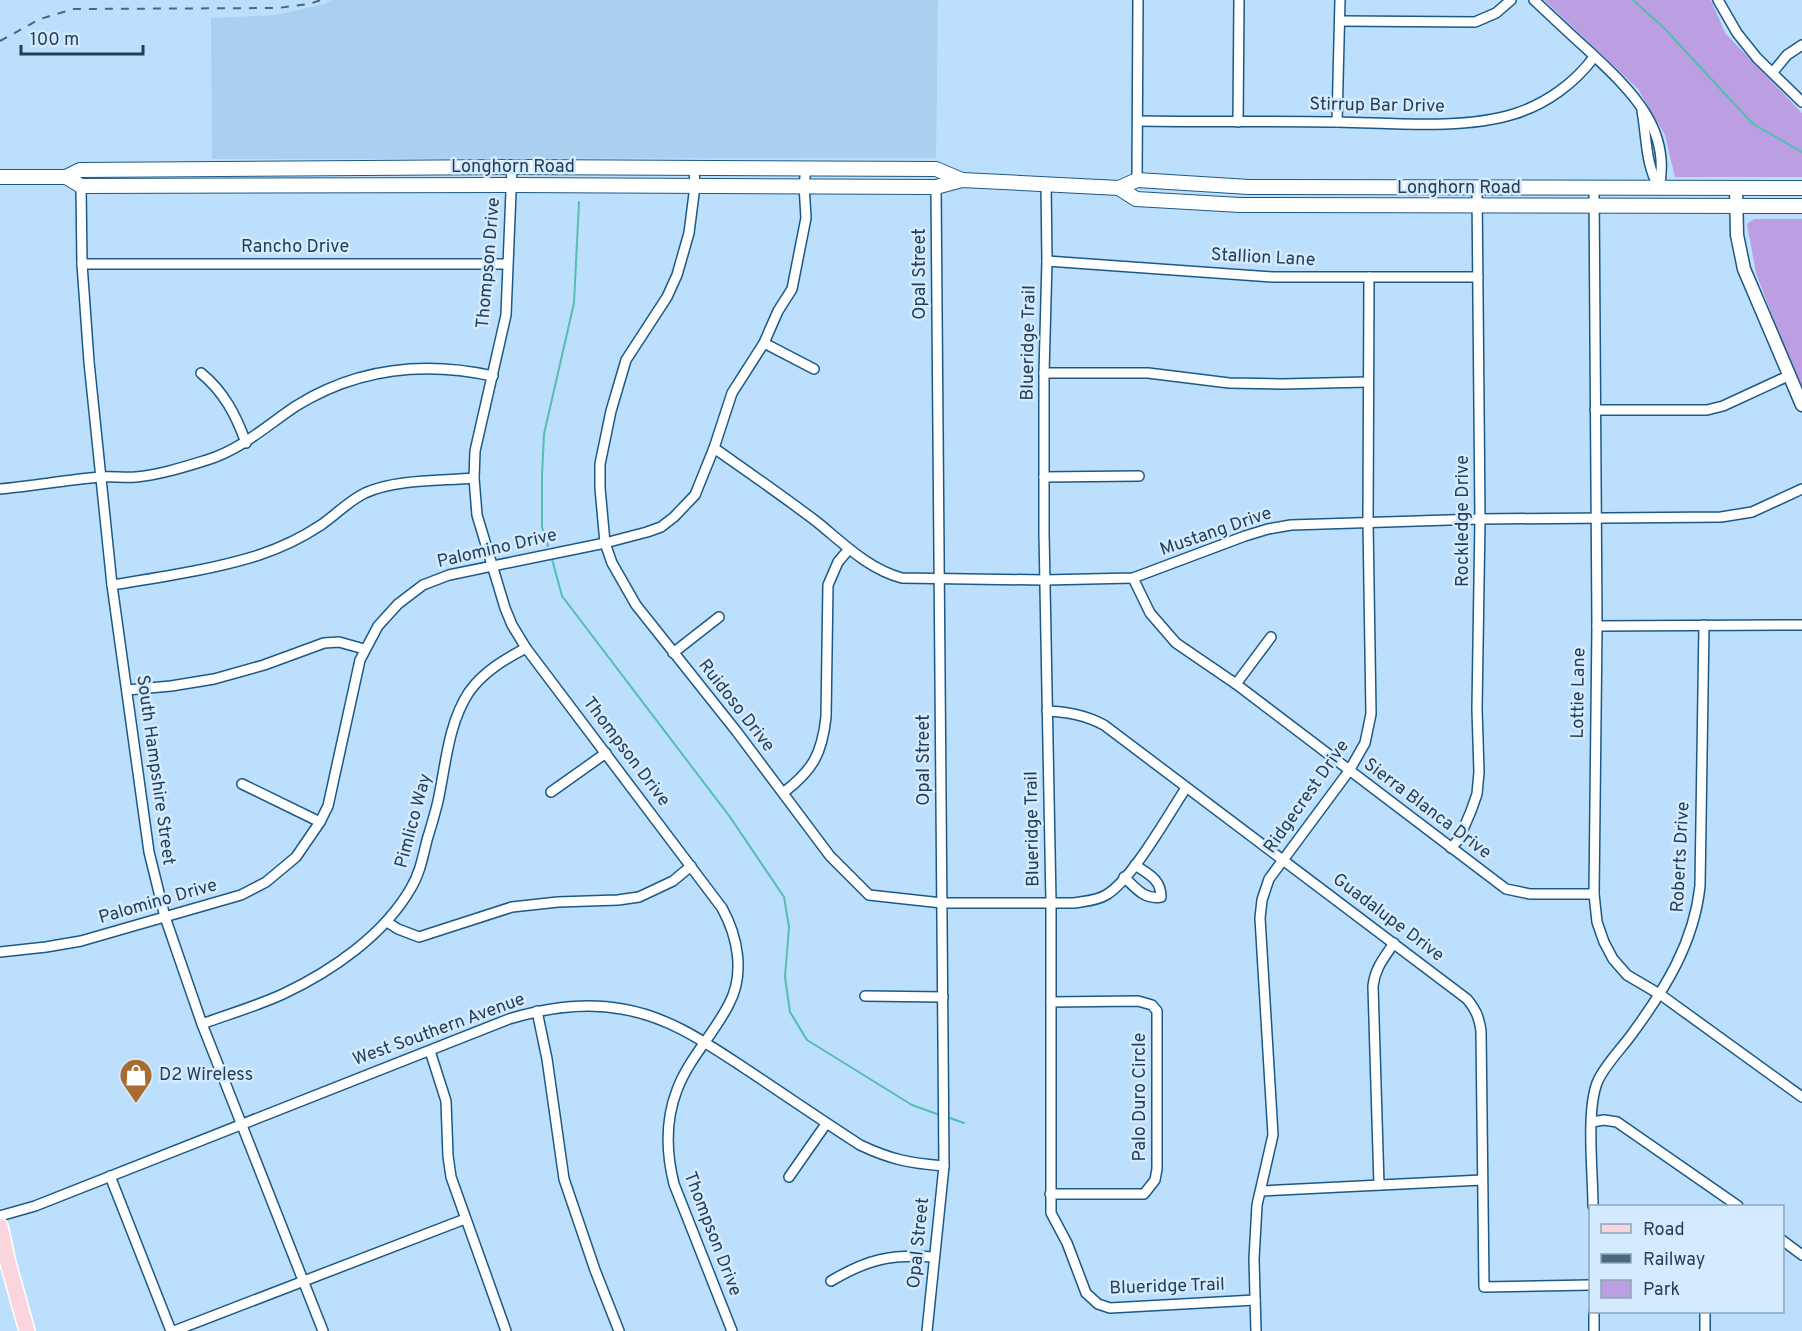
<svg xmlns="http://www.w3.org/2000/svg" width="1802" height="1331" viewBox="0 0 1802 1331" font-family="Overpass,sans-serif">
<rect width="100%" height="100%" fill="#bbdffd"/>
<polygon fill="#a9d0f1" points="332,0 938,0 936,158 212,159 211,18 276,15 324,4"/>
<g fill="#bc9ee2">
<polygon points="1544,0 1711,0 1725,33 1802,113 1802,177 1675,177 1665,135 1638,89"/>
<polygon points="1754,219 1802,219 1802,388 1792,368 1756,273 1747,224"/>
</g>
<g fill="none" stroke-linecap="round" stroke-linejoin="round">
<g stroke="#53beb1" stroke-width="2">
<polyline points="1633,0 1663,27 1753,124 1802,152"/>
<polyline points="548,546 542,527 542,476 544,434 574,303 579,202"/>
<polyline points="552,559 562,596 730,817 784,897 789,927 785,977 790,1012 807,1040 912,1105 937,1114"/>
<polyline points="950,1118 964,1123"/>
</g>
<defs>
<g id="minor">
<path d="M1534 0C1552 17 1570 34 1589 51 1629 89 1672 127 1659 188"/>
<polyline points="1718,0 1737,33 1757,58 1802,102"/>
<polyline points="1340,21 1475,22 1496,13 1511,0"/>
<polyline points="1773,72 1787,55 1802,45"/>
<path d="M1642 111C1647 138 1645 163 1659 188"/>
<path d="M1138 121C1205 122 1271 121 1338 122 1393 123 1462 130 1514 114 1546 104 1575 83 1594 57"/>
<polyline points="1238,122 1239,0"/>
<polyline points="1337,122 1340,0"/>
<path d="M512 167 506 315 475 451 474 478 477 515 505 608 512 625 526 648 722 908C738 937 745 974 729 1004 714 1034 689 1058 677 1090 665 1121 666 1152 674 1184L732 1331"/>
<path d="M694 169 695 186 689 233 677 275 667 297 626 360 611 411 600 464V488L605 543 612 563 636 605 737 732 830 856 869 895 942 903H1074C1085 901 1096 901 1106 895 1132 880 1168 815 1186 788"/>
<polyline points="1137,180 1138,0"/>
<polyline points="1046,183 1047,261 1044,373 1044,533 1051,902 1051,1213 1067,1243 1086,1293 1098,1304 1110,1308 1255,1300"/>
<polyline points="81,186 82,264 89,362 112,585 149,852 165,917 202,1024 323,1331"/>
<polyline points="1594,188 1597,626 1594,894 1597,922 1604,942 1613,959 1627,975 1661,995 1802,1097"/>
<polyline points="1047,261 1273,277 1478,277"/>
<polyline points="82,264 507,264"/>
<polyline points="764,343 814,369"/>
<path d="M201 373C224 392 236 415 246 443"/>
<polyline points="1044,373 1148,373 1229,383 1282,384 1368,382"/>
<polyline points="1595,410 1707,410 1723,406 1788,376"/>
<path d="M714 448C748 472 783 496 817 522 843 543 868 569 902 578L1044 580 1133 578 1245 536 1268 529 1291 525 1480 519 1721 517 1752 512 1802 489"/>
<polyline points="1044,477 1139,476"/>
<path d="M0 489C33 486 66 480 100 477 112 476 124 478 136 477 159 475 184 467 207 460 242 449 266 426 296 406 357 368 424 361 493 376"/>
<polyline points="1133,578 1150,613 1176,643 1236,684 1506,889 1530,894 1594,894"/>
<path d="M112 585C161 577 211 570 259 555 280 548 303 537 321 525 337 514 347 502 365 493 396 479 440 481 474 478"/>
<polyline points="1597,626 1802,625"/>
<polyline points="673,653 719,617"/>
<polyline points="1236,684 1271,637"/>
<polyline points="127,690 171,686 214,679 264,665 324,643 339,642 364,649"/>
<path d="M1047 711C1068 712 1085 715 1104 725L1467 999C1476 1010 1479 1017 1481 1031L1484 1287 1590 1285"/>
<polyline points="242,784 320,822"/>
<polyline points="551,792 606,753"/>
<path d="M783 793C813 770 822 754 826 717L828 585 838 562 849 549"/>
<polyline points="1451,848 1459,839 1471,811 1477,794 1479,772 1477,709 1480,519 1477,188"/>
<path d="M1124 877C1136 888 1144 900 1161 897 1161 879 1148 874 1135 865"/>
<polyline points="387,922 398,929 419,937 512,907 558,902 618,900 639,897 673,881 691,866"/>
<polyline points="0,952 46,947 81,941 241,895 266,882 296,857 320,822 328,806 360,660 378,626 398,604 423,585 449,575 605,543 647,532 661,527 674,517 695,495 714,448 732,393 764,343 778,311 792,289 806,218 804,185 806,169"/>
<polyline points="865,996 943,997"/>
<polyline points="537,1011 547,1059 564,1179 595,1270 619,1331"/>
<path d="M202 1024C229 1014 257 1006 283 994 332 971 384 935 411 888 420 873 423 856 427 840 431 827 435 814 438 801 446 764 448 724 469 692 483 672 505 659 526 648"/>
<polyline points="430,1051 446,1101 448,1156 451,1177 506,1331"/>
<polyline points="1592,1122 1604,1120 1617,1122 1738,1206"/>
<polyline points="110,1176 171,1331"/>
<polyline points="789,1177 826,1124"/>
<path d="M1379 1185 1373 986C1375 968 1384 958 1394 943"/>
<polyline points="1262,1191 1482,1180"/>
<polyline points="1050,1194 1144,1194 1155,1180 1157,1169 1157,1011 1152,1005 1138,1001 1051,1002"/>
<path d="M1593 1206C1593 1174 1586 1112 1597 1083 1603 1067 1622 1048 1632 1034 1665 989 1694 943 1700 886L1704 625"/>
<path d="M0 1216 35 1206 509 1019C546 1008 584 1002 622 1009 671 1017 709 1045 749 1071 786 1096 823 1121 860 1145 892 1160 909 1163 944 1166"/>
<polyline points="1782,1240 1802,1255"/>
<path d="M831 1281C868 1259 891 1254 934 1257"/>
<polyline points="1594,1312 1594,1331"/>
<polyline points="174,1331 465,1219"/>
<polyline points="927,1331 944,1166 936,187"/>
<polyline points="1256,1331 1254,1259 1257,1205 1273,1135 1260,918 1262,900 1269,879 1349,771 1365,743 1371,714 1368,522 1369,277"/>
<polyline points="1705,1331 1705,1312"/>
</g>
<polyline id="tertiary" points="1736,188 1737,235 1744,269 1802,405"/>
<g id="secondary">
<polyline points="0,177 66,177 80,170 512,167 936,169 962,180"/>
<polyline points="66,177 81,186 512,185 936,187 962,180 1119,188 1137,180 1249,187 1802,188"/>
<polyline points="1119,188 1136,199 1240,205 1802,206"/>
</g>
<polyline id="primary" points="0,1226 8,1263 27,1331"/>
</defs>
<use href="#minor" stroke="#1d5985" stroke-width="12"/>
<use href="#tertiary" stroke="#1d5985" stroke-width="15"/>
<use href="#secondary" stroke="#1d5985" stroke-width="16"/>
<use href="#primary" stroke="#fff" stroke-width="18"/>
<use href="#minor" stroke="#fff" stroke-width="9"/>
<use href="#tertiary" stroke="#fff" stroke-width="12"/>
<use href="#secondary" stroke="#fff" stroke-width="14"/>
<use href="#primary" stroke="#fbd5dd" stroke-width="15"/>
<polyline stroke="#4b677e" stroke-width="2" stroke-dasharray="8 8" stroke-linecap="butt" points="0,41 40,19 74,9 278,8 309,4 321,0"/>
</g>
<defs>
<symbol id="shop-pin" viewBox="-11 -11 22 30"><path d="M0 17L-7.5 6A9.5 9.5 0 1 1 7.5 6Z" fill="#a86d2e" stroke="#d3eaff"/><path d="M-5-2.5h2.3a2.7 3.5 0 0 1 5.4 0H5L5.5 6h-11ZM-1.5-2.5h3a1.5 2.3 0 0 0-3 0Z" fill="#fff"/></symbol>
</defs>
<g fill-rule="evenodd">
<use href="#shop-pin" x="117" y="1056" width="38" height="52"/>
</g>
<g text-anchor="middle" dominant-baseline="central" stroke-width="5" stroke-linejoin="round" paint-order="stroke">
<g font-size="18" fill="#253e53" stroke="#d3eaff">
<text transform="translate(1377 106) rotate(1)">Stirrup Bar Drive</text>
<text x="513" y="167">Longhorn Road</text>
<text x="1459" y="188">Longhorn Road</text>
<text x="295" y="247">Rancho Drive</text>
<text transform="translate(1263 258) rotate(3)">Stallion Lane</text>
<text transform="translate(489 263) rotate(-85)">Thompson Drive</text>
<text transform="translate(920 274) rotate(-90)">Opal Street</text>
<text transform="translate(1029 343) rotate(-89)">Blueridge Trail</text>
<text transform="translate(1463 521) rotate(-90)">Rockledge Drive</text>
<text transform="translate(1216 532) rotate(-19)">Mustang Drive</text>
<text transform="translate(497 549) rotate(-13)">Palomino Drive</text>
<text transform="translate(1579 693) rotate(-89)">Lottie Lane</text>
<text transform="translate(736 706) rotate(52)">Ruidoso Drive</text>
<text transform="translate(626 752) rotate(53)">Thompson Drive</text>
<text transform="translate(924 760) rotate(-90)">Opal Street</text>
<text transform="translate(155 770) rotate(82)">South Hampshire Street</text>
<text transform="translate(1307 797) rotate(-55)">Ridgecrest Drive</text>
<text transform="translate(1427 809) rotate(37)">Sierra Blanca Drive</text>
<text transform="translate(414 821) rotate(-75)">Pimlico Way</text>
<text transform="translate(1033 829) rotate(-91)">Blueridge Trail</text>
<text transform="translate(1681 857) rotate(-87)">Roberts Drive</text>
<text transform="translate(158 902) rotate(-16)">Palomino Drive</text>
<text transform="translate(1388 918) rotate(37)">Guadalupe Drive</text>
<text transform="translate(439 1030) rotate(-20)">West Southern Avenue</text>
<text transform="translate(1140 1097) rotate(-90)">Palo Duro Circle</text>
<text transform="translate(712 1234) rotate(69)">Thompson Drive</text>
<text transform="translate(919 1243) rotate(-84)">Opal Street</text>
<text transform="translate(1167 1287) rotate(-2)">Blueridge Trail</text>
</g>
<g font-size="18" fill="#253e53" stroke="#d3eaff" text-anchor="start">
<text x="159" y="1075">D2 Wireless</text>
</g>
</g>
<rect x="1589" y="1205" width="195" height="108" fill="#d3eaff" stroke="#8da5ba" stroke-width="1.5"/>
<rect x="1601" y="1224" width="30" height="9" fill="#fbd5dd" stroke="#8da5ba" stroke-width="1.5"/>
<text x="1643" y="1235" font-size="18" fill="#253e53">Road</text>
<rect x="1601" y="1254" width="30" height="9" fill="#4b677e" stroke="#8da5ba" stroke-width="1.5"/>
<text x="1643" y="1265" font-size="18" fill="#253e53">Railway</text>
<rect x="1601" y="1280" width="30" height="18" fill="#bc9ee2" stroke="#8da5ba" stroke-width="1.5"/>
<text x="1643" y="1295" font-size="18" fill="#253e53">Park</text>
<path d="M21 45v9h122v-9" fill="none" stroke="#253e53" stroke-width="3"/>
<text x="30" y="45" font-size="18" fill="#253e53" stroke="#d3eaff" stroke-width="4.5" paint-order="stroke">100 m</text>
</svg>
